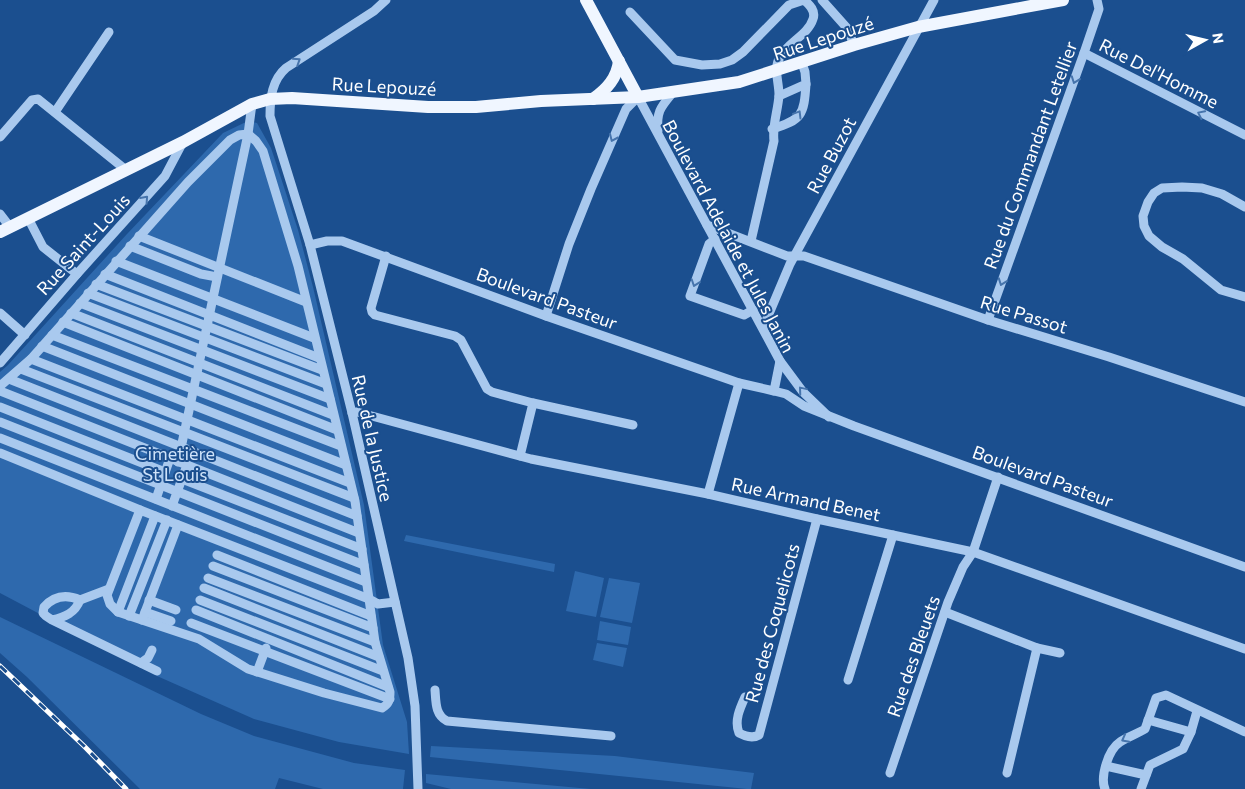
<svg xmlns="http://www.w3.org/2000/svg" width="1245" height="789" viewBox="0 0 1245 789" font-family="Commissioner,sans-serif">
<rect width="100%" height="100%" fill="#1b4f8f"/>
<g fill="#2e69ad">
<polygon points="248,121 257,123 271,148 280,175 298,230 313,287 364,505 383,645 407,722 409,754 339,742 254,719 157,676 0,593 0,372 8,365 127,234 223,133"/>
<polygon points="406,535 555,564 554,572 404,541"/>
<polygon points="575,571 604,578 596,617 566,611"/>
<polygon points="609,578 640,583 632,623 600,617"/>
<polygon points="0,617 201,714 254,736 354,763 405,770 403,789 323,789 279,778 275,789 140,789 27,677 0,653"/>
<polygon points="600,621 631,627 628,645 597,640"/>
<polygon points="597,643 627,648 623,667 593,660"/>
<polygon points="431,746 615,756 754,773 751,789 747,789 430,757"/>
<polygon points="426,774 591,789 451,789 426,783"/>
</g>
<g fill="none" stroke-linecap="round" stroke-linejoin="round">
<g stroke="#a9c9ee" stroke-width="9">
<path d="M386 0 374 11 286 68C272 80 270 98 270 116L310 245 352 413 408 658 415 706 418 789"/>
<polyline points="822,0 847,28 854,45"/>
<path d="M630 12 675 60 702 65 720 64 732 60 743 52 789 5 804 0C810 5 816 11 813 19 808 35 788 42 780 57 773 68 779 82 779 95 778 111 772 125 774 141L751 241"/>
<polyline points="1084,53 1245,135"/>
<polyline points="779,96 806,84 805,72 802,63"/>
<polyline points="55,112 109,32"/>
<path d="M772 129C802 120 804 115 806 84"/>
<path d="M658 131C656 110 662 106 674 91"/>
<polyline points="0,137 32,100 38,99 126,170"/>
<polyline points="1245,207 1222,194 1202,188 1182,187 1162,188 1154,193 1148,202 1143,216 1144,226 1149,236 1162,247 1183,259 1221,290 1245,297"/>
<polyline points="0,214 10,227"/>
<polyline points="28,218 43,247 77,274"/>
<polyline points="707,225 787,256 804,256 988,320 1109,357 1245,402"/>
<polyline points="139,236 306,302"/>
<polyline points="715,239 709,244 690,296 744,315 753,310"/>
<polyline points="310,245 327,241 342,241 546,316 739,383 774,391"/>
<polyline points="130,246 201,274 217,277"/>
<polyline points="386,256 371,308 372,312 375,315 455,336 461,340 487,389 492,392 533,403 520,456"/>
<polyline points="116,261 314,338"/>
<polyline points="105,274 319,358"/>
<polyline points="96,284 322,370"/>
<polyline points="88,293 326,384"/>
<polyline points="80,303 330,399"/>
<polyline points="0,313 25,335"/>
<polyline points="71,313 333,415"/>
<polyline points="546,316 569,244 591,189 626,109 638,97 780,361 803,392 829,417"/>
<polyline points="988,320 1084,53 1099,9 1097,0"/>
<polyline points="63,322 337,430"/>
<polyline points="763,328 790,264 934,0"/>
<polyline points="52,335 341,446"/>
<polyline points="42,346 346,465"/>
<polyline points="31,359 350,483"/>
<polyline points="780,361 774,391 786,394 804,406 854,426 1245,567"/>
<polyline points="0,363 77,274 165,176 183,142"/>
<polyline points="21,369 354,498"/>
<polyline points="9,379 357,516"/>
<polyline points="0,386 31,359 188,182 230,140 239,135 248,134 256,141 263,151 298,266 355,501 369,599 378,604 395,602"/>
<polyline points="0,391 170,458"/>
<polyline points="533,403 633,425"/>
<polyline points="0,407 165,472"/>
<polyline points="352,413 357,412 531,459 708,494 817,519 973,552 1245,649"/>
<polyline points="0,422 364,565"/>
<polyline points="0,438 366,582"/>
<polyline points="0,453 140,510"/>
<polyline points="178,462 248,134 252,104"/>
<polyline points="187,465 359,533"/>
<polyline points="182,479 362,549"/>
<polyline points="708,494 739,383"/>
<polyline points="156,499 170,458 187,465 172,506"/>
<path d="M140 510 369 599 375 642 390 692C390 700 389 704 382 708L324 693 248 669 199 639 118 612 110 604 107 595Z"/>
<polyline points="217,555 371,616"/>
<polyline points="213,566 373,628"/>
<polyline points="208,578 375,642"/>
<polyline points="204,588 379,657"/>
<polyline points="80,600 109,589"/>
<polyline points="149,600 176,610"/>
<polyline points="200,600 383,671"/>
<polyline points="196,610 388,687"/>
<polyline points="118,612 155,516"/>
<polyline points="145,612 171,621"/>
<polyline points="945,612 1037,648 1060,653"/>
<polyline points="129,616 167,520"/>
<path d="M52 620C65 617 75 613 80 600 66 594 54 596 44 607L43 613 46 616 52 620 157 671"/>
<polyline points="142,620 178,525"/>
<polyline points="191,623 390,699"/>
<polyline points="141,663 148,658 152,650"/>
<polyline points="257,672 266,648"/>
<polyline points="848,680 893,535"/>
<path d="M435 690C436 702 435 715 447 721L611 736"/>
<path d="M745 697C740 708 734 721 739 733 745 736 752 739 759 735L817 519"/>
<polyline points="1148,720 1191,732"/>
<polyline points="1106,766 1146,775"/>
<polyline points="890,773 948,602 963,567 973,552 998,477"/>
<polyline points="1007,773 1037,648"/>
<path d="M1105 789C1100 777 1108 750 1120 742 1127 737 1137 734 1145 729L1156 698 1166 695 1245 732"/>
<polyline points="1141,789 1150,765 1183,749 1191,732 1197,711"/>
</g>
<g stroke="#f0f6ff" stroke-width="12">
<polyline points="586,0 638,97"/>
<path d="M593 99C607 89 617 78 619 61"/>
<polyline points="0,232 183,142 252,104 270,99 292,98 428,107 476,107 541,101 638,97 739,82 854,45 918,27 1063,0"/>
</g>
<defs>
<polyline id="rail" points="0,666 84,746 126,789"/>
</defs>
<use href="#rail" stroke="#fff" stroke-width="5"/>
<use href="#rail" stroke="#1b4f8f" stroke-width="3" stroke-dasharray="9" stroke-linecap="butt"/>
</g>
<defs><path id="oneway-chevron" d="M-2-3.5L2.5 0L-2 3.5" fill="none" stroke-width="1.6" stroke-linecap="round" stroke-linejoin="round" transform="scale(1.25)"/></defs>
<g stroke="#4674ac">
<use href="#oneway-chevron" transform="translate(297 61) rotate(-33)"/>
<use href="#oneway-chevron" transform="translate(1075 80) rotate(110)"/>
<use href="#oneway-chevron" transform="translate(798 114) rotate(-59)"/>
<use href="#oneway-chevron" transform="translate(1201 114) rotate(-154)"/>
<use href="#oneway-chevron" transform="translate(613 138) rotate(114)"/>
<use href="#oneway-chevron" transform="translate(145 199) rotate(-48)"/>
<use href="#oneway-chevron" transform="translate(1002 282) rotate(110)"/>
<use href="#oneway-chevron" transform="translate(695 283) rotate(109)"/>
<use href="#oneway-chevron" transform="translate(802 390) rotate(-130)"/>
<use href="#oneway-chevron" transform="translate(1125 739) rotate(152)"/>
</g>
<g text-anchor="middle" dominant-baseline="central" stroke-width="4" stroke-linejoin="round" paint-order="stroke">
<g font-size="18" fill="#fff" stroke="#1b4f8f">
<text transform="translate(823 38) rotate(-18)">Rue Lepouzé</text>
<text transform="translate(1159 73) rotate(27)">Rue Del'Homme</text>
<text transform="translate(384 86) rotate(3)">Rue Lepouzé</text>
<text transform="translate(831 155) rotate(-62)">Rue Buzot</text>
<text transform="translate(1030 155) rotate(-70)">Rue du Commandant Letellier</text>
<text transform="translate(729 236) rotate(62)">Boulevard Adelaide et Jules Janin</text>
<text transform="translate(83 244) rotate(-48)">Rue Saint-Louis</text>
<text transform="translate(547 298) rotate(20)">Boulevard Pasteur</text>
<text transform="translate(1024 314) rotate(17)">Rue Passot</text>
<text transform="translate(373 438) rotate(77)">Rue de la Justice</text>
<text transform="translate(1043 476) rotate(20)">Boulevard Pasteur</text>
<text transform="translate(806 499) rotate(12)">Rue Armand Benet</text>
<text transform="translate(772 623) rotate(-75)">Rue des Coquelicots</text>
<text transform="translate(913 656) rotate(-71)">Rue des Bleuets</text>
</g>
<g font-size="18" fill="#cfe3fa" stroke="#1b4f8f">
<text x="175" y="453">Cimetière<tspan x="175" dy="21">St Louis</tspan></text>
</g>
</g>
<g transform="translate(1205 40) rotate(82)" stroke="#1b4f8f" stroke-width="4" paint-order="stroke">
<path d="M0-4L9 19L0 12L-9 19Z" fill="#ffffff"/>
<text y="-8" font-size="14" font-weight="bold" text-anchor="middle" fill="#ffffff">N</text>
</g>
</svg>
